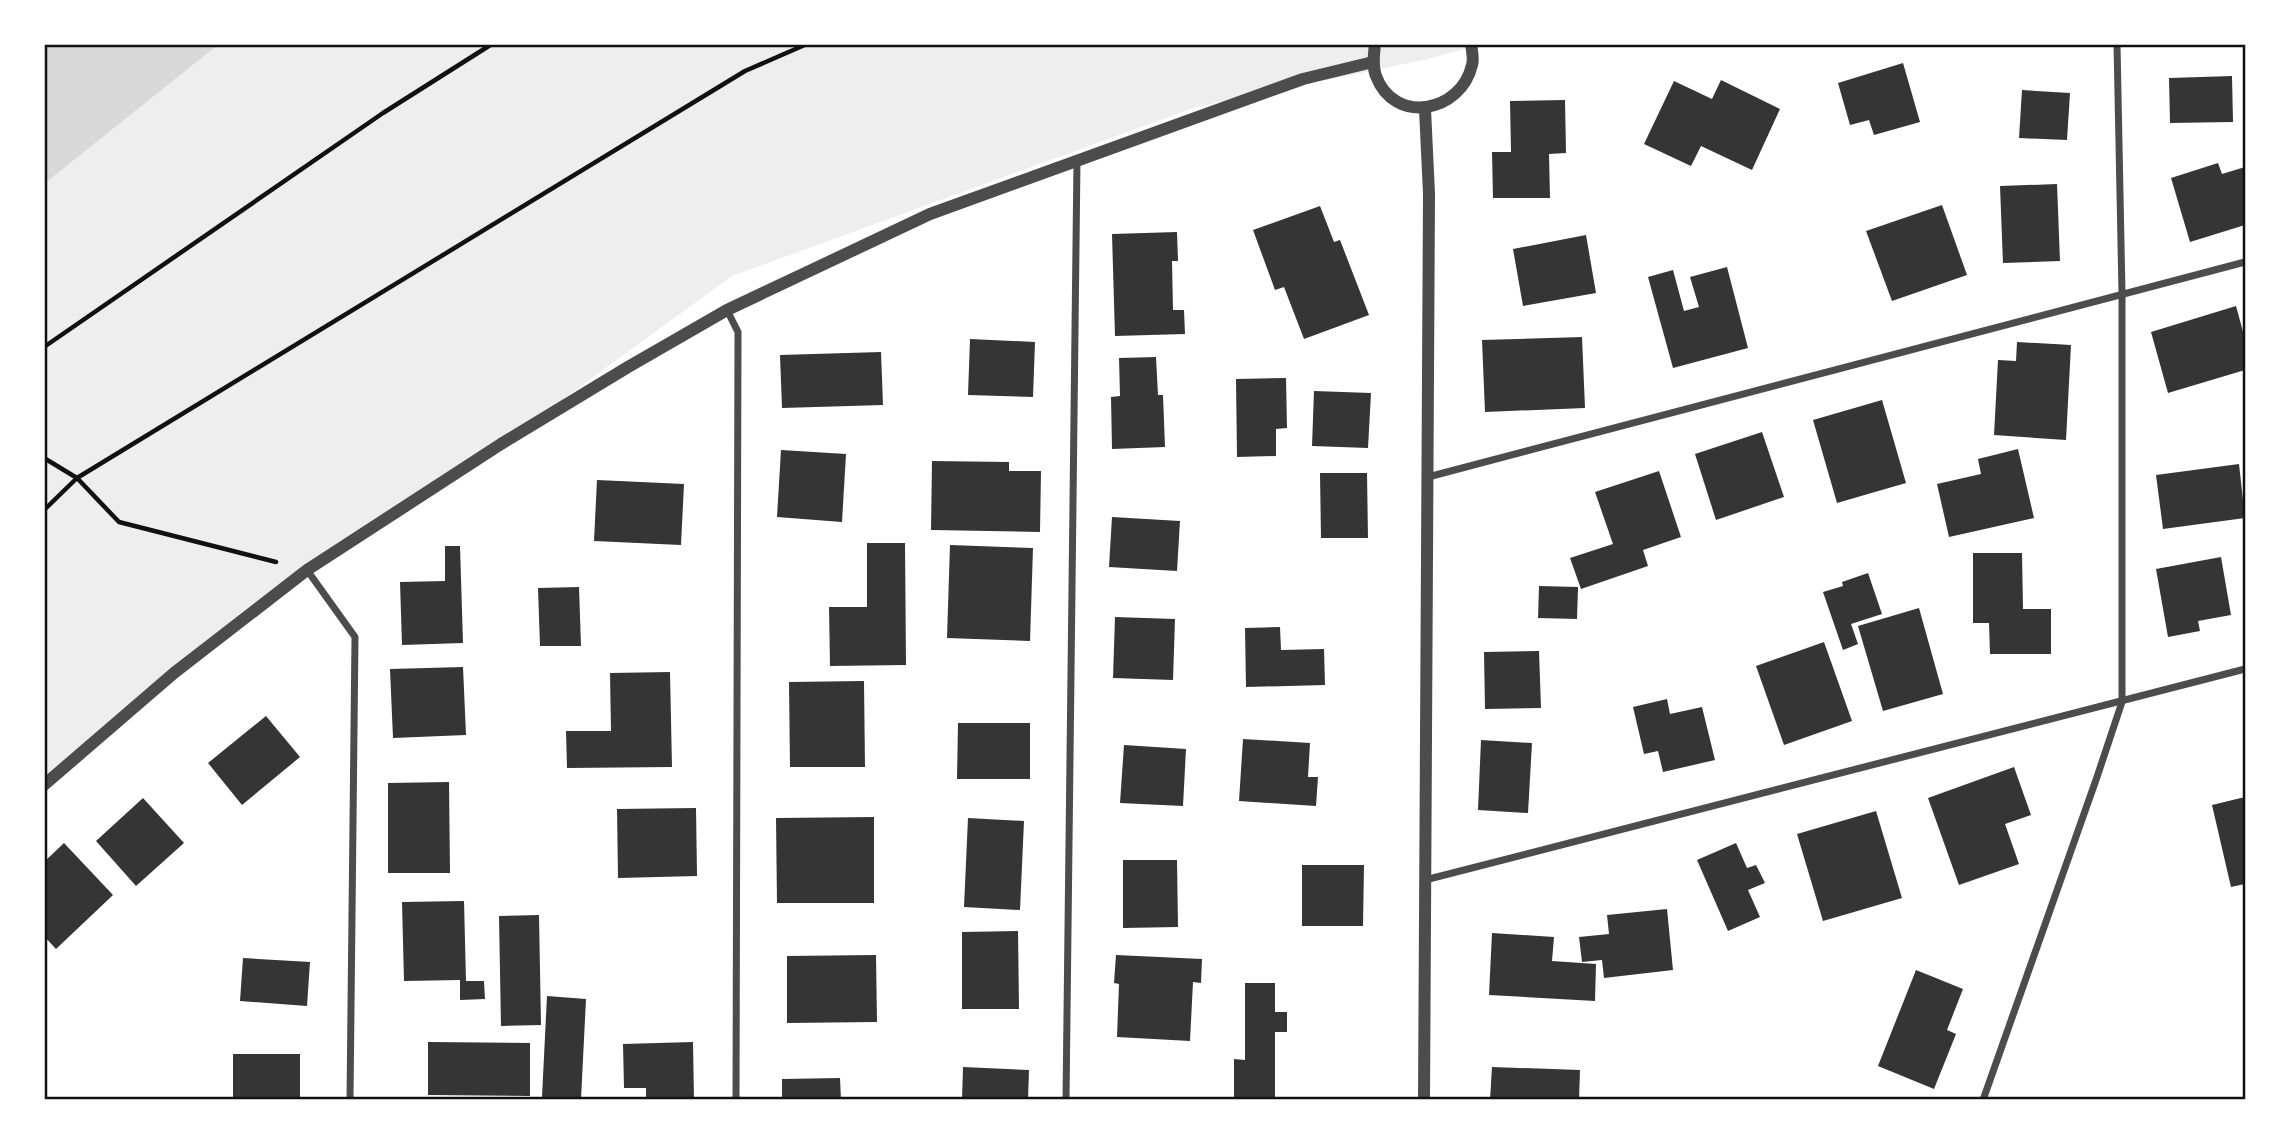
<svg xmlns="http://www.w3.org/2000/svg" width="2289" height="1144" viewBox="0 0 2289 1144" font-family="Bitter,serif">
<rect width="100%" height="100%" fill="#fff"/>
<polygon fill="#eee" points="219,44 1483,44 1428,59 1196,107 732,276 501,444 307,570 44,785 44,184"/>
<polygon fill="#d9d9d9" points="44,44 219,44 44,184"/>
<g fill="#353535">
<polygon points="1903,63 1920,122 1874,135 1869,120 1850,125 1838,83"/>
<polygon points="2232,76 2233,122 2170,123 2169,78"/>
<polygon points="1721,80 1780,109 1752,170 1701,146 1691,166 1644,144 1674,81 1712,99"/>
<polygon points="2022,90 2070,93 2067,140 2019,138"/>
<polygon points="1565,100 1566,153 1549,154 1550,198 1493,198 1492,152 1511,152 1510,101"/>
<polygon points="2218,163 2222,174 2245,167 2245,225 2190,242 2171,178"/>
<polygon points="2057,184 2060,261 2003,263 2000,186"/>
<polygon points="1942,205 1967,275 1892,301 1866,231"/>
<polygon points="1320,206 1334,242 1340,240 1369,315 1304,339 1284,287 1275,290 1253,230"/>
<polygon points="1177,232 1178,261 1172,261 1173,310 1184,310 1185,334 1115,336 1112,234"/>
<polygon points="1586,235 1596,293 1523,306 1513,249"/>
<polygon points="1727,267 1748,348 1673,368 1648,277 1673,270 1684,311 1699,307 1690,277"/>
<polygon points="2236,306 2245,339 2245,370 2168,393 2151,332"/>
<polygon points="1582,337 1585,408 1485,412 1482,340"/>
<polygon points="970,339 1035,342 1033,397 968,395"/>
<polygon points="2017,342 2071,345 2066,440 1994,435 1998,360 2016,361"/>
<polygon points="881,352 883,405 782,408 780,355"/>
<polygon points="1156,357 1158,395 1163,395 1165,447 1112,449 1111,397 1120,396 1119,358"/>
<polygon points="1286,378 1287,428 1276,429 1276,456 1237,457 1236,379"/>
<polygon points="1314,391 1371,393 1368,448 1312,446"/>
<polygon points="1882,400 1906,483 1837,503 1813,420"/>
<polygon points="1762,432 1784,497 1716,520 1695,454"/>
<polygon points="2018,449 2034,518 1949,537 1937,484 1981,474 1978,459"/>
<polygon points="781,450 846,454 842,522 777,517"/>
<polygon points="932,461 1009,462 1009,471 1041,471 1040,532 931,530"/>
<polygon points="2239,464 2245,518 2163,529 2156,475"/>
<polygon points="1659,471 1681,537 1643,550 1648,566 1581,589 1570,558 1613,544 1595,492"/>
<polygon points="1320,473 1367,473 1368,538 1321,538"/>
<polygon points="597,480 684,484 681,545 594,541"/>
<polygon points="1112,517 1180,521 1177,571 1109,567"/>
<polygon points="867,543 905,543 906,665 830,666 829,607 867,607"/>
<polygon points="950,545 1033,548 1030,641 947,638"/>
<polygon points="445,546 460,546 463,643 402,645 400,582 445,581"/>
<polygon points="1973,553 2022,553 2023,609 2051,609 2051,654 1990,654 1989,623 1973,623"/>
<polygon points="2221,557 2231,615 2198,621 2200,631 2168,637 2156,569"/>
<polygon points="1868,573 1882,614 1851,624 1858,644 1843,650 1823,592 1843,586 1842,582"/>
<polygon points="1539,586 1578,587 1577,619 1538,618"/>
<polygon points="579,587 581,646 540,646 538,588"/>
<polygon points="1919,608 1943,694 1883,711 1858,626"/>
<polygon points="1115,617 1175,619 1173,680 1113,678"/>
<polygon points="1280,627 1281,650 1324,649 1325,685 1246,687 1245,628"/>
<polygon points="1824,642 1852,721 1784,745 1756,666"/>
<polygon points="1539,651 1541,708 1485,709 1484,652"/>
<polygon points="463,667 466,735 393,738 390,669"/>
<polygon points="670,672 672,767 567,768 566,731 611,731 610,673"/>
<polygon points="864,681 865,767 790,767 789,682"/>
<polygon points="1667,699 1670,714 1702,707 1715,760 1663,772 1658,751 1644,754 1633,707"/>
<polygon points="266,716 300,757 242,805 208,763"/>
<polygon points="958,723 1030,723 1030,779 957,779"/>
<polygon points="1243,739 1310,743 1308,777 1318,777 1316,806 1239,801"/>
<polygon points="1481,740 1532,743 1528,813 1478,810"/>
<polygon points="1124,745 1186,749 1183,806 1120,803"/>
<polygon points="2014,767 2031,815 2005,824 2019,864 1959,885 1928,798"/>
<polygon points="449,782 450,873 388,873 388,783"/>
<polygon points="2245,797 2245,884 2231,887 2212,805"/>
<polygon points="143,798 184,843 136,886 96,841"/>
<polygon points="696,808 697,876 618,878 617,809"/>
<polygon points="1876,811 1902,898 1823,921 1797,834"/>
<polygon points="874,817 874,903 777,903 776,818"/>
<polygon points="968,818 1024,821 1020,910 964,907"/>
<polygon points="64,843 113,895 56,949 44,936 44,862"/>
<polygon points="1736,843 1747,868 1756,865 1765,883 1748,890 1760,917 1728,931 1697,860"/>
<polygon points="1123,860 1177,860 1178,927 1123,928"/>
<polygon points="1302,865 1364,865 1363,926 1302,926"/>
<polygon points="464,901 466,981 484,981 485,999 460,1000 460,980 404,981 402,902"/>
<polygon points="1667,909 1673,970 1604,978 1602,960 1582,962 1579,937 1609,934 1607,915"/>
<polygon points="539,915 541,1025 501,1026 499,916"/>
<polygon points="1018,931 1019,1009 962,1009 962,932"/>
<polygon points="1492,933 1554,937 1552,961 1596,964 1595,1001 1489,995"/>
<polygon points="876,955 877,1022 787,1023 787,956"/>
<polygon points="1116,955 1202,959 1201,983 1193,982 1190,1041 1117,1037 1119,984 1114,983"/>
<polygon points="243,958 310,962 307,1006 240,1001"/>
<polygon points="1916,970 1963,989 1947,1030 1956,1034 1934,1089 1878,1066"/>
<polygon points="1245,983 1275,983 1275,1012 1287,1012 1287,1032 1275,1032 1275,1100 1234,1100 1234,1059 1245,1060"/>
<polygon points="547,996 586,999 581,1099 542,1097"/>
<polygon points="428,1042 530,1043 530,1096 428,1095"/>
<polygon points="693,1042 694,1100 646,1100 646,1088 624,1088 623,1044"/>
<rect x="233" y="1054" width="67" height="46"/>
<polygon points="963,1067 1029,1070 1028,1100 962,1100"/>
<polygon points="1492,1067 1580,1070 1579,1100 1490,1100"/>
<polygon points="840,1078 841,1100 782,1100 782,1079"/>
</g>
<g fill="none" stroke-linecap="round" stroke-linejoin="round">
<g stroke="#111" stroke-width="4.5">
<polyline points="44,347 383,113 492,44"/>
<polyline points="44,458 77,478 119,522 276,562"/>
<polyline points="44,510 77,478 745,71 807,44"/>
</g>
<g stroke="#4c4c4c" stroke-width="7">
<polyline points="727,310 738,332 736,1100"/>
<polyline points="1428,477 2245,262"/>
<polyline points="307,570 355,637 350,1100"/>
<polyline points="1425,880 2245,669"/>
<polyline points="1066,1100 1077,160"/>
<polyline points="1983,1100 2097,777 2122,702 2122,293 2117,44"/>
</g>
<g stroke="#4c4c4c" stroke-width="12">
<path d="M1375 44C1374 54 1372 66 1376 76 1394 125 1461 113 1472 65 1474 59 1472 51 1471 44"/>
<polyline points="44,785 174,673 307,570 501,444 628,367 727,310 930,214 1303,79 1373,62"/>
<polyline points="1424,1100 1429,194 1425,109"/>
</g>
</g>
<rect width="2289" height="1144" fill="none" stroke="#ffffff" stroke-width="91"/>
<rect x="46" y="46" width="2198" height="1052" fill="none" stroke="#111" stroke-width="2.5"/>
</svg>
